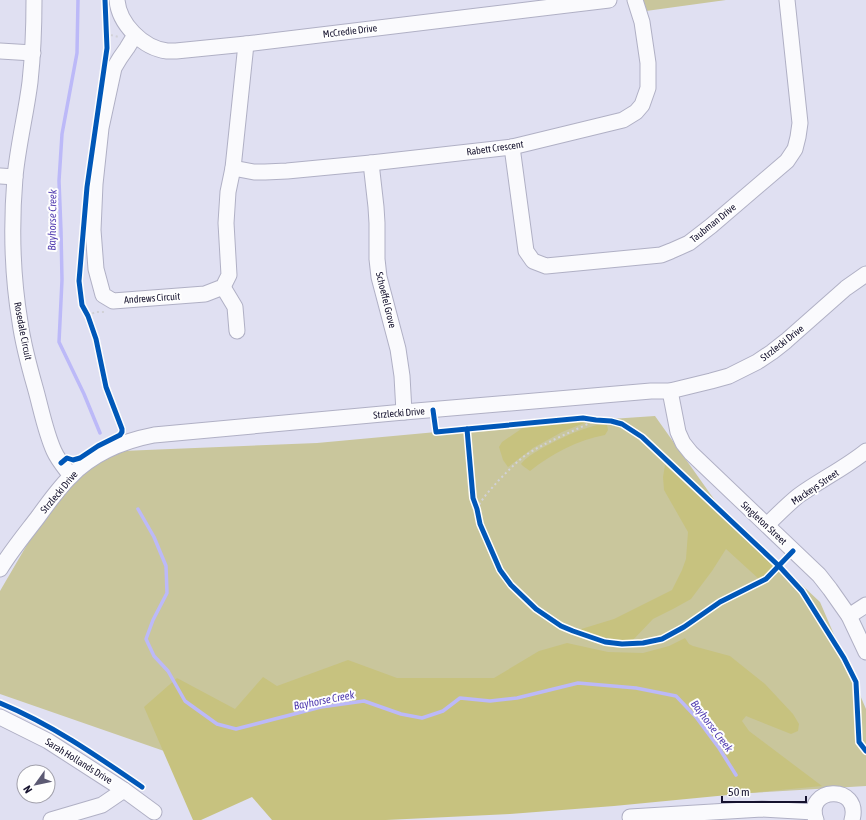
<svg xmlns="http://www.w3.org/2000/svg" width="866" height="820" viewBox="0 0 866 820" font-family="'Asap Condensed',sans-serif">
<rect width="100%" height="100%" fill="#e0e0f2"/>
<g fill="#c9c69c">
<polygon points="642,0 726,0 646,11"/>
<polygon points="655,416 721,509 820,602 866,709 866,786 600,802 331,809 0,694 0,591 35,531 86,469 122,451 317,443 480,428"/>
</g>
<g fill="#c7c27f">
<polygon points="583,421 584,423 562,432 533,448 508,467 503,460 499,447 502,442 524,427"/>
<path d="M597 425H607L608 430 605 435C578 440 551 454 530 471L523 466 521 464C527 456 536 452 544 447 561 438 578 430 597 425Z"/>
<polygon points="665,465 773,566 760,580 726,549 712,571 691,599 673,609 653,619 632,641 612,642 587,634 578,630 614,619 672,590 682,570 686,559 688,532 664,490 663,477"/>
<polygon points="685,638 689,644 693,646 730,656 765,684 793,714 799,724 798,731 791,734 746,716 742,721 749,731 822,786 614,806 510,814 386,820 272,820 252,797 201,820 193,820 144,707 177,678 235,709 263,677 277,686 348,660 397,678 494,678 539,651 567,643 608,652 643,653 669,646"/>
</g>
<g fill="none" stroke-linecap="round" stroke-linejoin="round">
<g stroke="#bcb9f8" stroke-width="3.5">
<polyline points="78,0 77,53 62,134 59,181 61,231 62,280 59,342 84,394 100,433"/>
<polyline points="138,509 154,537 166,566 167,593 153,620 146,639 154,656 168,671 185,701 217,724 236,729 321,707 364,701 401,714 422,718 443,711 460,698 490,701 517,698 578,683 636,688 676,696 696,717 719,748 736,775"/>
</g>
<defs>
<g id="minor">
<path d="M34 0C34 27 33 54 30 82 26 114 18 145 15 177 11 226 12 274 20 322 23 344 29 366 35 387 41 408 45 431 54 451 58 460 65 468 71 476"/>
<path d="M117 0C119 24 143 48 167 51 170 51 173 51 176 51L246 44 609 0"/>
<polyline points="135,35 127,48 120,58 114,68 101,128 95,184 93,230 96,269 103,295 113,301 205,294 223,287 229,275 226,223 228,192 233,168 246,44"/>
<polyline points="0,51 33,53"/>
<polyline points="512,147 526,251 533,261 546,266 661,255 671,251 689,243 711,226 787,161 795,149 798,137 800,123 787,0"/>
<polyline points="371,163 376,207 377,223 377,259 379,277 398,349 402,376 404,412"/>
<polyline points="233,168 254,172 265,172 287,171 371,163 512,147 623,120 636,112 642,105 648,88 648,63 642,22 635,0"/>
<polyline points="0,176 15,177"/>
<polyline points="223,287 235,307 237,331"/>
<polyline points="670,391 678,432 683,443 691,453 819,575 830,589 849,616 866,652"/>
<path d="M767 525C777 515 787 505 798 496 820 480 845 468 866 451"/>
<path d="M0 569C11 551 25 534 38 517 48 503 58 489 70 477 92 454 123 441 154 435L404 412 651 391H670L711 381 729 376 757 362 772 352 786 341 846 288 866 274"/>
<polyline points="849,616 866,605"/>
<polyline points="0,717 48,741 124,790 154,812"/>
<polyline points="630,817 762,809 814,812"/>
<polyline points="51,820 102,805 124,790"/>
<path d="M816 820C803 787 862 783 852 820"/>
</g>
</defs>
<use href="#minor" stroke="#b0b0c5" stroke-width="17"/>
<g stroke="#d1d1d7" stroke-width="2" stroke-dasharray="2 3" stroke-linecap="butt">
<polyline points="106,34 119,37"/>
<polyline points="88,316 95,312 106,312"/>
<path d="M477 509C482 498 491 489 499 480 509 470 518 460 529 453 550 440 574 431 596 420"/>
</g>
<use href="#minor" stroke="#fafafd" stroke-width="15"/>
<defs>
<g id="cycleway">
<polyline points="433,410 436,432 467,429 473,498 477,509 480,524 500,570 511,585 536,609 561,626 573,631 605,642 622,644 643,643 662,639 684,627 720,602 766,579 793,551"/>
<polyline points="467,429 583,418 596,420 611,421 622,424 642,437 779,566 802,591 844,658 856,682 859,742 866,751"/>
<polyline points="61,463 67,458 73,460 80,458 98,446 120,435 122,432 122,429 106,387 96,339 88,316 82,305 79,281 87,187 107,48 105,0"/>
<path d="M0 703C51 724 97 756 142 787"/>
</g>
</defs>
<use href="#cycleway" stroke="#fefefe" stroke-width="8"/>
<use href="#cycleway" stroke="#0057b8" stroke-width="5"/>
</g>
<g text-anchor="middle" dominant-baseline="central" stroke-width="4" stroke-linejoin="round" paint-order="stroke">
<g font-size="10" fill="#15122e" stroke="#fefefe">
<text transform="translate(350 31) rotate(-7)">McCredie Drive</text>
<text transform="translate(495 148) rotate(-8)">Rabett Crescent</text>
<text transform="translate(713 223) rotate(-39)">Taubman Drive</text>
<text transform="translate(152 298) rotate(-4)">Andrews Circuit</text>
<text transform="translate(386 300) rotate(76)">Schoeffel Grove</text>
<text transform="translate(23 331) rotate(79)">Rosedale Circuit</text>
<text transform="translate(782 343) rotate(-38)">Strzlecki Drive</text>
<text transform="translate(399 413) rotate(-5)">Strzlecki Drive</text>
<text transform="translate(815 487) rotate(-34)">Mackeys Street</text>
<text transform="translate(59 492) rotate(-50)">Strzlecki Drive</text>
<text transform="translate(764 523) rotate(43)">Singleton Street</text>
<text transform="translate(79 761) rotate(32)">Sarah Hollands Drive</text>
</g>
<g font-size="11" font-style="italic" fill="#513cb0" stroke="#fefefe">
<text transform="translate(52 220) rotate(-89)">Bayhorse Creek</text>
<text transform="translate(324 700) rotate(-11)">Bayhorse Creek</text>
<text transform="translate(712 726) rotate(53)">Bayhorse Creek</text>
</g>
</g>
<g transform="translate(36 784) rotate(237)"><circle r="19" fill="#fefefe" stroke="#a1a0ab"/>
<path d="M0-3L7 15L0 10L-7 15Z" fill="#5c5a73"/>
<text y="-6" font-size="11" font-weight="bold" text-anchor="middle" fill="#15122e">N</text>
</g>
<path d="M722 796v6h84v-6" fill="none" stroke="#15122e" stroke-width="2"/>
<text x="728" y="796" font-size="12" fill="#15122e" stroke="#fefefe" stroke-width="3" paint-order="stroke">50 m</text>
</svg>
